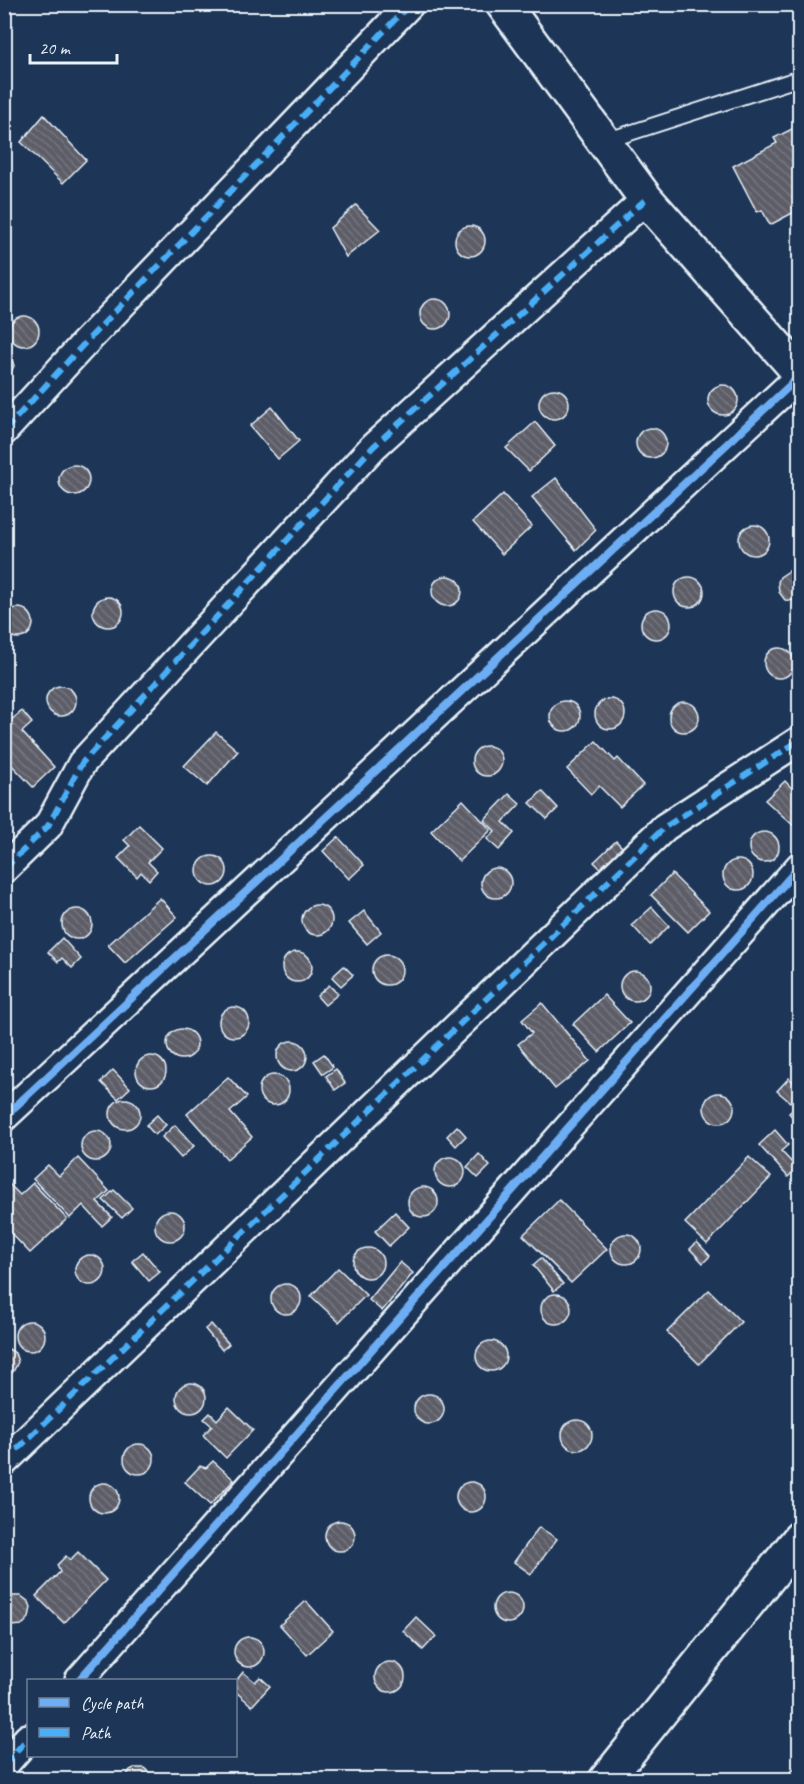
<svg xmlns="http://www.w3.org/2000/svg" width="804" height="1784" viewBox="0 0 804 1784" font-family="Caveat,sans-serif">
<defs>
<pattern id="building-back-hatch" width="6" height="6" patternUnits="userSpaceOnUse" patternTransform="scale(1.5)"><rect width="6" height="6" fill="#5d5d68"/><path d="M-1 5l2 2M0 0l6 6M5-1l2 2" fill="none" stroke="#74757e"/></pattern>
</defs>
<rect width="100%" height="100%" fill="#1d3557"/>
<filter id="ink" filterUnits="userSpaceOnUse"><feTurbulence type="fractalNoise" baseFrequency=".0167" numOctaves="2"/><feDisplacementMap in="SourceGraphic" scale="12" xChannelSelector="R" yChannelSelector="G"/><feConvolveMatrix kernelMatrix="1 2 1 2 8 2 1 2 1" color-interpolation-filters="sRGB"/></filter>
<g filter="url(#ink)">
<g fill="url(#building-back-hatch)" stroke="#e8f1f8" stroke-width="1.5">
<polygon points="44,115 86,160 63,183 21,142"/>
<polygon points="800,125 800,209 770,225 762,210 757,212 733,166 777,143 774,138"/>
<polygon points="356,205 380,230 346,257 330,228"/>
<circle cx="470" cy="241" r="15"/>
<circle cx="435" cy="314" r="15"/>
<circle cx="24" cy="331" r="15"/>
<polygon points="4,351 11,356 14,366 9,376 4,379"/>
<circle cx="723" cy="400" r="15"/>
<circle cx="554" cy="404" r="15"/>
<polygon points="272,407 299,441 278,459 250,426"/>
<polygon points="535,422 555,446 529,471 506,448"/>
<circle cx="651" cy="443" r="15"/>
<circle cx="74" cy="480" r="15"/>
<polygon points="556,478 596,530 576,550 532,497"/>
<polygon points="503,494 532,526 502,554 473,522"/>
<circle cx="754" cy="540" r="15"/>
<polygon points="789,571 800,572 800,601 785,600 779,592 778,582 780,577"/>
<circle cx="447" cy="591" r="15"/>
<circle cx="689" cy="592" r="15"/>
<circle cx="108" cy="612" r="15"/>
<circle cx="18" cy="623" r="15"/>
<circle cx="656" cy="624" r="15"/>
<circle cx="779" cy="663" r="15"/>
<circle cx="61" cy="701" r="15"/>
<circle cx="610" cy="714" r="15"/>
<circle cx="565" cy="716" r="15"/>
<circle cx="684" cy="717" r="15"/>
<polygon points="22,711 32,723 22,732 54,767 33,787 4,757 4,726"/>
<polygon points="216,732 238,751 207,786 184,766"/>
<polygon points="596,741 615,761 618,758 643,785 620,807 599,786 591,794 567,769"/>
<circle cx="487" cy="761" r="15"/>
<polygon points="785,781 800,797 800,820 794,826 765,800"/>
<polygon points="542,791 558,808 547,819 530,803"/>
<polygon points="509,794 520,804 503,822 514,833 499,850 487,839 495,831 484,820"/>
<polygon points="463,800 491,830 459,861 431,831"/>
<polygon points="139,825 162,848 148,862 157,871 149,880 141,872 137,877 118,858 130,846 124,840"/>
<circle cx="764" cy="847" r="15"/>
<polygon points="338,837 364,865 349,879 323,851"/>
<polygon points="616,841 626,851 604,872 594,862"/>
<circle cx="212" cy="871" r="15"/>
<circle cx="738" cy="875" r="15"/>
<circle cx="496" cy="883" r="15"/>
<polygon points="672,874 709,911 688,932 651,895"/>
<polygon points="160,898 177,917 125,963 108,945"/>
<circle cx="317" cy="920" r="15"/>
<polygon points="652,907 669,926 650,945 632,925"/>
<circle cx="77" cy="924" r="15"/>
<polygon points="364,911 381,932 367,944 349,923"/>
<polygon points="62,938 81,959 72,968 62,958 58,962 48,952"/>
<circle cx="297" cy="967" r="15"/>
<circle cx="387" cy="970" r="15"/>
<polygon points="344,966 353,975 341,986 332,977"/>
<circle cx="635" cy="986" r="15"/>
<polygon points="4,974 10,979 12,989 11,994 4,1000"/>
<polygon points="329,985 338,994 325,1005 317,996"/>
<polygon points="604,995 630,1023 599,1052 573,1024"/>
<polygon points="542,1003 590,1061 555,1089 518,1044 532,1033 522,1020"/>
<circle cx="234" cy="1022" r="15"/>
<circle cx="182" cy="1044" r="15"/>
<circle cx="292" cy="1056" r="15"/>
<polygon points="324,1054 333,1067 323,1074 314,1061"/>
<circle cx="151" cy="1071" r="15"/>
<polygon points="336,1069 345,1083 335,1090 326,1076"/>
<polygon points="113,1070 130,1088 118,1099 101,1082"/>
<circle cx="274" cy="1090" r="15"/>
<polygon points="228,1077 247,1097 230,1112 252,1137 227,1159 187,1114"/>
<polygon points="789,1078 800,1087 800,1091 790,1102 777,1091"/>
<circle cx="719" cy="1108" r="15"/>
<circle cx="125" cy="1114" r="15"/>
<polygon points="798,1105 800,1106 800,1125 789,1113"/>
<polygon points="157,1115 166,1125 155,1135 146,1125"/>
<polygon points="175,1125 194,1146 181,1158 162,1137"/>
<polygon points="457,1126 466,1136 456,1146 447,1136"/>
<polygon points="775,1130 788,1145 781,1151 797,1168 788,1177 759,1145"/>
<circle cx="96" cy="1146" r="15"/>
<polygon points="479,1154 490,1166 478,1178 467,1167"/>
<circle cx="450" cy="1172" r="15"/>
<polygon points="749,1157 771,1177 707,1244 685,1223"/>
<polygon points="78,1158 109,1191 97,1202 112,1217 102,1226 83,1205 70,1218 33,1179 48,1165 59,1176"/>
<polygon points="7,1182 20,1195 33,1183 67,1219 30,1253 4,1226 4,1185"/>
<circle cx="423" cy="1202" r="15"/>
<polygon points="114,1190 132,1208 122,1218 103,1200"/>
<polygon points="559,1200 607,1249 571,1283 523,1235"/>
<circle cx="170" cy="1226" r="15"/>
<polygon points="395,1212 409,1227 389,1246 375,1231"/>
<circle cx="626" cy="1249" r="15"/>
<polygon points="697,1242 710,1256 703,1263 690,1249"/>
<circle cx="368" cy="1263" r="15"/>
<polygon points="143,1252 160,1272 149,1281 132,1261"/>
<circle cx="90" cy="1270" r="15"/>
<polygon points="541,1258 563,1284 554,1291 533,1265"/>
<polygon points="400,1262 413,1273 382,1311 369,1300"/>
<polygon points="338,1268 366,1295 339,1322 311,1296"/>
<circle cx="286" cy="1299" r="15"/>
<polygon points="709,1290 741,1322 699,1364 667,1332"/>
<circle cx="556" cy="1309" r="15"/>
<circle cx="30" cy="1336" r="15"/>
<polygon points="211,1324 229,1344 222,1350 205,1329"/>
<circle cx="491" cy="1356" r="15"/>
<polygon points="4,1346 15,1353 18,1362 13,1372 4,1376"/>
<circle cx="191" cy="1398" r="15"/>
<circle cx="429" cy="1409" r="15"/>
<polygon points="229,1407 253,1430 226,1458 203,1435 212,1426 204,1419 210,1413 217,1420"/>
<circle cx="577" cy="1435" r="15"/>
<circle cx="139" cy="1459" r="15"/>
<polygon points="213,1461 234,1480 210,1505 185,1482 200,1466 206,1468"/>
<circle cx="471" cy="1497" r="15"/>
<circle cx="104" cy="1498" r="15"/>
<circle cx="340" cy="1536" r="15"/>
<polygon points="539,1527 557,1539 531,1574 514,1562"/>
<polygon points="78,1552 106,1580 64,1623 36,1596 60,1572 57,1565 66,1556 70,1560"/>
<circle cx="508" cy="1608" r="15"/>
<polygon points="11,1596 21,1596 29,1602 31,1607 29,1618 22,1625 12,1626 4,1622 4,1600"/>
<polygon points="306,1601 333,1631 307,1655 280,1625"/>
<polygon points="416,1617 436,1636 423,1650 403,1631"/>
<circle cx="249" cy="1652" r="15"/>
<circle cx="390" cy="1677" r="15"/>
<polygon points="243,1672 255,1682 260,1677 270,1686 252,1706 236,1692 236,1681"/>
<polygon points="799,1761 800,1780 795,1780 794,1769"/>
<polygon points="134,1768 144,1768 152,1775 154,1780 124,1780 130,1770"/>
</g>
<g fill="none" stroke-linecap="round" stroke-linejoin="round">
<defs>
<polyline id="service" points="605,141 800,78"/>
<g id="minor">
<polyline points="4,431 82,346 410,4"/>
<polyline points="4,869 48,826 82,763 373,447 646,199"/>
<polyline points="4,1117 800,376"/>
<polyline points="4,1462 665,827 800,740"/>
<polyline points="79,1680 800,866"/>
<polyline points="4,1765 28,1738"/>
</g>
<g id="tertiary">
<polyline points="503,4 646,199 800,373"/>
<polyline points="606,1780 800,1538"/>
</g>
</defs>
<use href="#service" stroke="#e8f1f8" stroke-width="18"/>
<use href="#minor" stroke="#e8f1f8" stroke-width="32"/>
<use href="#tertiary" stroke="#e8f1f8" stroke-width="38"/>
<use href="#service" stroke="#1d3557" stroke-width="14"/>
<use href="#minor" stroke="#1d3557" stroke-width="27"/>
<use href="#tertiary" stroke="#1d3557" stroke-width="33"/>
<g stroke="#49aef6" stroke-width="6" stroke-dasharray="12 6" stroke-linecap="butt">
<polyline points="4,431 82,346 410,4"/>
<polyline points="4,869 48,826 82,763 373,447 646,199"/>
<polyline points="4,1462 665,827 800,740"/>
<polyline points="4,1765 28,1738"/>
</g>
<defs>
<g id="cycleway">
<polyline points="4,1117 800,376"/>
<polyline points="79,1680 800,866"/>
</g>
</defs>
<use href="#cycleway" stroke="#1d3557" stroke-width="11"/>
<use href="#cycleway" stroke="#6dadf4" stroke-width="8"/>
</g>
</g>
<rect width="804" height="1784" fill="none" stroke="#1d3557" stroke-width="24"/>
<rect x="12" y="12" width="780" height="1760" fill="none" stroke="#e8f1f8" stroke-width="2" filter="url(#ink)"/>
<rect x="27" y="1679" width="210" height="78" fill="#1d3557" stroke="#6e8097" stroke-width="1.5"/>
<rect x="39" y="1698" width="30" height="9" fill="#6dadf4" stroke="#6e8097" stroke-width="1.5"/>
<text x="81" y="1709" font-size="18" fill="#e8f1f8">Cycle path</text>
<rect x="39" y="1728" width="30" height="9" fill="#49aef6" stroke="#6e8097" stroke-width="1.5"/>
<text x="81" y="1739" font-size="18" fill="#e8f1f8">Path</text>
<path d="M30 54v9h87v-9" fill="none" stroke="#e8f1f8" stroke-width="3"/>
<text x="39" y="54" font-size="18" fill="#e8f1f8" stroke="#1d3557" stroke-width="4.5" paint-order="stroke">20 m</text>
</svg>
